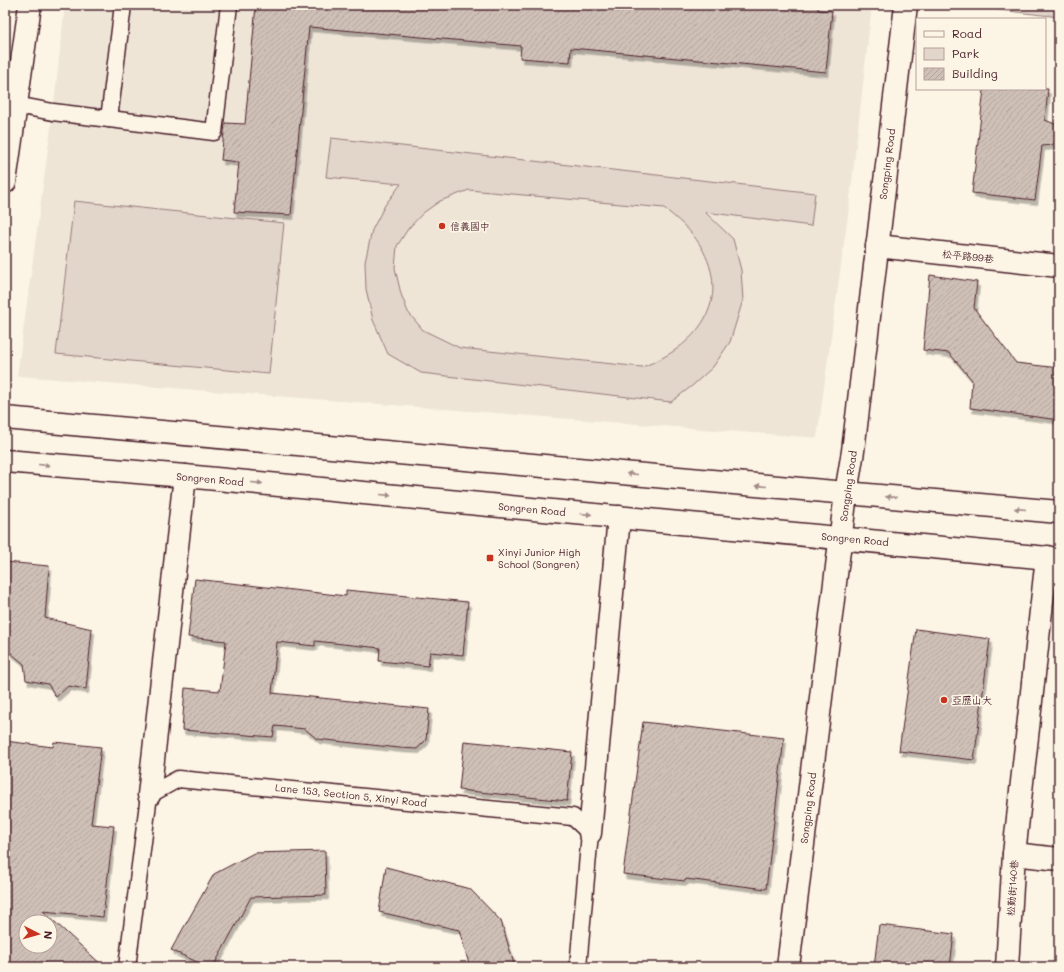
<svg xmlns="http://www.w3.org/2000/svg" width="1064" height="972" viewBox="0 0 1064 972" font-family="Mali,'LXGW WenKai TC',sans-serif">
<defs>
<pattern id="park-tufts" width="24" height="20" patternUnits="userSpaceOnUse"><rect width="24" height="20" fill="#e2d5ca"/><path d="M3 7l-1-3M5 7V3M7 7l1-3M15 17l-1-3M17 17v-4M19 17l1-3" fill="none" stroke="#c3b6ae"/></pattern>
<pattern id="building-hatch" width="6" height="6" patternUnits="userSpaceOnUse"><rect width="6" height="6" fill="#cfc0b7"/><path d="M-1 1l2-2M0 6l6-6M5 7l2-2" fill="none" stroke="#b3a59e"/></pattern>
<filter id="shadow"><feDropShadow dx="2.5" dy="4.5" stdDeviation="0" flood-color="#0004"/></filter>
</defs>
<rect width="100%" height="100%" fill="#fcf5e5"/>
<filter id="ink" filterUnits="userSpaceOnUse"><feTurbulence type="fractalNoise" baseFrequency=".025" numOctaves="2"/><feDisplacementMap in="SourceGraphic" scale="8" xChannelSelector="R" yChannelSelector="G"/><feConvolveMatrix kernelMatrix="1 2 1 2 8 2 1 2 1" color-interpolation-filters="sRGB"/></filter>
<g filter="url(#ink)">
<polygon fill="#eee5d7" points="65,5 872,5 849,208 817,438 17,376 53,112"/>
<g fill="#e2d5ca" stroke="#967a7a" fill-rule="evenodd">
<path d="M331 138 815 193 811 226 705 212 733 239 741 270 743 300 730 342 713 367 692 386 671 402 421 373 388 354 373 320 366 289 365 262 372 230 385 205 401 184 326 177ZM469 190 664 208C677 219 691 230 700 245 734 302 696 347 642 367L460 348 423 330 408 312 401 294 395 268 397 246 408 229 423 213 440 201Z"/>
<polygon points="74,201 284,223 269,374 56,354"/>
</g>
<polygon fill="url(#park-tufts)" stroke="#967a7a" points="957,5 1059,5 1059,17"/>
<g fill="url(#building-hatch)" stroke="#4a1f2b" fill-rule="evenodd" filter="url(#shadow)">
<polygon points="256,5 818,5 818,10 832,11 826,72 571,48 570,62 520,58 521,46 309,27 291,215 234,212 239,162 221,160 225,123 245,124"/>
<polygon points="984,89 1048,89 1045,120 1055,124 1059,129 1059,136 1057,141 1052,145 1042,146 1035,200 972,193"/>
<polygon points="930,275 977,282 974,308 1016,363 1059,368 1059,420 970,408 972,380 949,353 923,350"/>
<polygon points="5,562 49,566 45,618 92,629 86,689 68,686 56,697 48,684 26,680 24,664 5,648"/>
<polygon points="195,579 346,596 346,590 468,602 463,655 430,652 428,666 379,661 380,648 315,641 315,646 277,642 272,693 429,709 426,740 417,749 399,748 317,739 305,729 275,726 273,737 182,730 185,688 220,691 226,641 188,637"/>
<polygon points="916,629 990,639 974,760 899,751"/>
<polygon points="643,722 784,738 766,889 686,879 685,881 623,874"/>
<path d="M5 741 53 747 54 742 101 747 91 824 114 826 103 917 43 911 104 967H5ZM26 922H50V946H26Z"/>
<polygon points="464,741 572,752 567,801 459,790"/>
<polygon points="325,851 326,895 251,897 213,967 208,967 171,950 214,874 254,853"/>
<polygon points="386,867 470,889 501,921 515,967 470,967 459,930 379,912"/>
<polygon points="879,925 954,934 950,967 874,967"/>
</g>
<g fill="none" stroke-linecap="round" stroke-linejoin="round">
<defs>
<g id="lane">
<polyline points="16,105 53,112 214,132 229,5"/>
<polyline points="109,119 123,5"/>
<polyline points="127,967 149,795 178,779 573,817 590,833 578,967"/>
</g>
<g id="street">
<polyline points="5,182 30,5"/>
<polyline points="877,246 1059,266"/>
<polyline points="149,795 185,476"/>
<polyline points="590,833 619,517"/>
<polyline points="1014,854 1047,557"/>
<polyline points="788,967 846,493 853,451 906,5"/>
<polyline points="1007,967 1014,854 1059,859"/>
</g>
<g id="secondary">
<polyline points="5,418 1059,512"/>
<polyline points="5,461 185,476 1059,559"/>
</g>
</defs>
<use href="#lane" stroke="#4a1f2b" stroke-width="19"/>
<use href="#street" stroke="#4a1f2b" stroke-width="25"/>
<use href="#secondary" stroke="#4a1f2b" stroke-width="25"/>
<use href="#lane" stroke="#fcf5e5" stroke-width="16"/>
<use href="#street" stroke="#fcf5e5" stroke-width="22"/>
<use href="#secondary" stroke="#fcf5e5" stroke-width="22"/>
</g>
<defs><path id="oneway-solid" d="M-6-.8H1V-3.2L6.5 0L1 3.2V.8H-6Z"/></defs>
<g fill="#a38a88">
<use href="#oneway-solid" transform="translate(44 465) rotate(5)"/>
<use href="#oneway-solid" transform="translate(632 474) rotate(-175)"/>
<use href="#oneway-solid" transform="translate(257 483) rotate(5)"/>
<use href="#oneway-solid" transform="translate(761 486) rotate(-175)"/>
<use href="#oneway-solid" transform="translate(386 495) rotate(5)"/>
<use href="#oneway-solid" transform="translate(891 497) rotate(-175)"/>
<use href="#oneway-solid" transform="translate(1020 509) rotate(-175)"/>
<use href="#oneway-solid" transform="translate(586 514) rotate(5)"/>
</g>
</g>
<g fill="#c8321e" stroke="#fcf5e5" stroke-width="1.5">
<circle cx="442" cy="226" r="4"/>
<rect x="486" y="554" width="8" height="8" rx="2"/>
<circle cx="944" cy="700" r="4"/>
</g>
<g text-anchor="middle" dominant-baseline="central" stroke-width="3.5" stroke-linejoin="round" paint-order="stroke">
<g font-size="10" fill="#4a1f2b" stroke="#fcf5e5">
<text transform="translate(887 164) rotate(-83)">Songping Road</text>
<text transform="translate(968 256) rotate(6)">松平路99巷</text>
<text transform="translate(210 479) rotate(5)">Songren Road</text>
<text transform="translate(848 486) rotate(-82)">Songping Road</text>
<text transform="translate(532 509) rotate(5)">Songren Road</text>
<text transform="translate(855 539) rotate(5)">Songren Road</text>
<text transform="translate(351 795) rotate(6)">Lane 153, Section 5, Xinyi Road</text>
<text transform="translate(808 808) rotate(-83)">Songping Road</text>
<text transform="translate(1012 888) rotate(-86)">松勤街140巷</text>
</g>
<g font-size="10" fill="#4a1f2b" stroke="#fcf5e5" text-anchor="start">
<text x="450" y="226">信義國中</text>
<text x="498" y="552">Xinyi Junior High<tspan x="498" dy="12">School (Songren)</tspan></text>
<text x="952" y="700">亞歷山大</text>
</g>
</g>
<rect width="1064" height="972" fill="none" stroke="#fcf5e5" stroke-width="20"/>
<rect x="10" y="10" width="1044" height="952" fill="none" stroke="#4a1f2b" stroke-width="1.5" filter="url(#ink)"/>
<rect x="916" y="18" width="130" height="72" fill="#fcf5e5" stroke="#b59f9b"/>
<rect x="924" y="31" width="20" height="6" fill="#fcf5e5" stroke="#b59f9b"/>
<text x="952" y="38" font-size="12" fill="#4a1f2b">Road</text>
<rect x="924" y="48" width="20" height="12" fill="#e2d5ca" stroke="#b59f9b"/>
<text x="952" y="58" font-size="12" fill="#4a1f2b">Park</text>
<rect x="924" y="68" width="20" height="12" fill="url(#building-hatch)" stroke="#b59f9b"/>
<text x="952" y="78" font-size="12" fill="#4a1f2b">Building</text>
<g transform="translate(38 934) rotate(96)"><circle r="19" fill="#fcf5e5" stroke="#b59f9b"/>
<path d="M0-3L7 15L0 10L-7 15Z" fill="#c8321e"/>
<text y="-6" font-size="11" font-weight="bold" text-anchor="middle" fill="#4a1f2b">N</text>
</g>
</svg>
